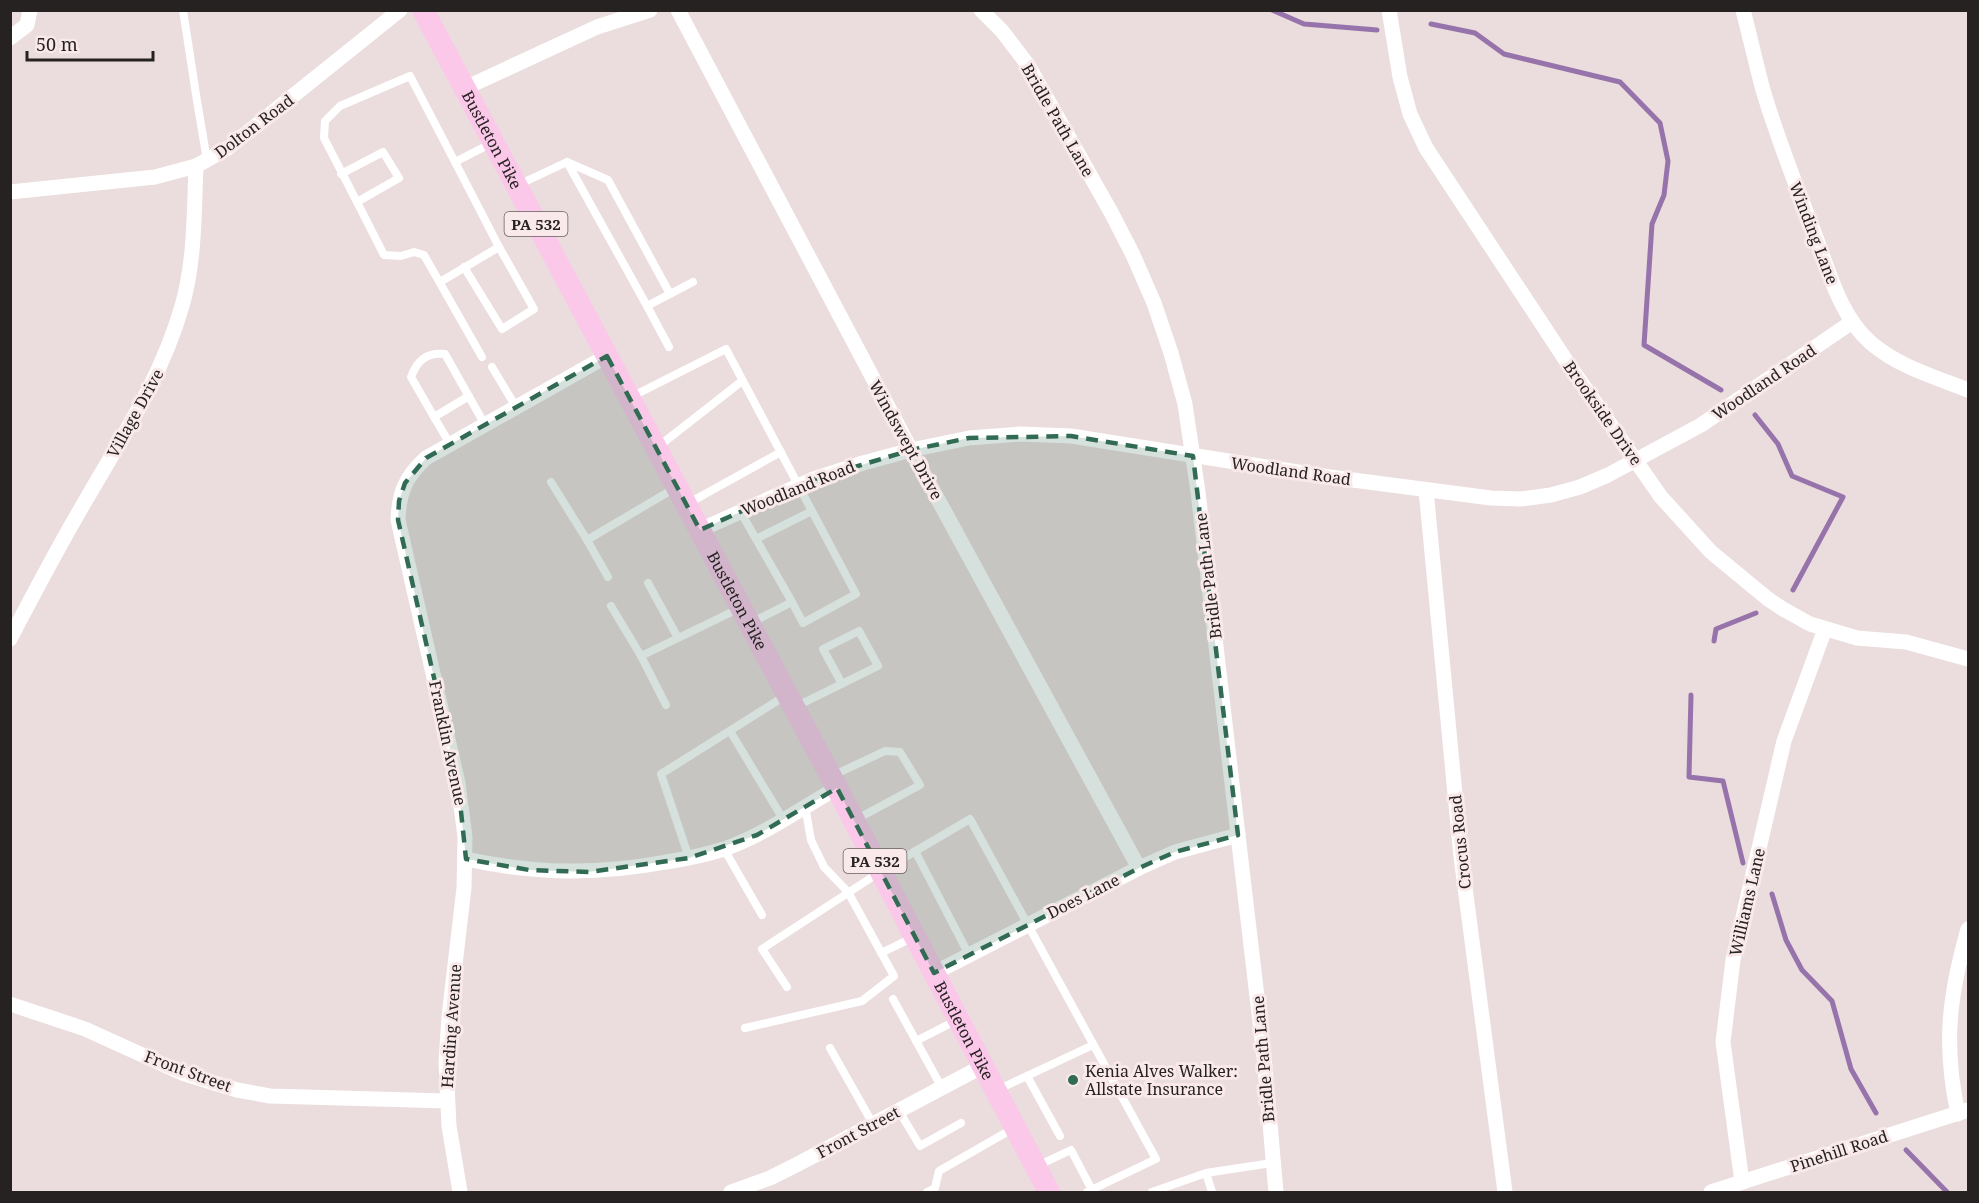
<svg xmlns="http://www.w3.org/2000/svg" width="1979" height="1203" viewBox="0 0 1979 1203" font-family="'Noto Serif',serif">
<rect width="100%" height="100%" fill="#ebdcdd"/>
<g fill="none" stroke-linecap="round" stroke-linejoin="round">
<g stroke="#9673aa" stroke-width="5">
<polyline points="1272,10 1304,24 1377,30"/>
<polyline points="1431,24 1475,33 1504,54 1620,82 1660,123 1668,161 1664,195 1652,224 1644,345 1721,390"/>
<polyline points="1755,415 1778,444 1792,476 1843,497 1793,590"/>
<polyline points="1714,641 1716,629 1756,613"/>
<polyline points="1691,695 1689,777 1723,781 1743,863"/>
<polyline points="1772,894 1786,940 1802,970 1832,1001 1851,1069 1876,1113"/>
<polyline points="1906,1150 1947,1192"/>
</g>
<g stroke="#fff" stroke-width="8">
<polyline points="183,10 197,101 207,160"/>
<polyline points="341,174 383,152 399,178 357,202 324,138 325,121 340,106 410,76 455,162 492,143"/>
<polyline points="518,185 567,162 647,306 670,294 608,180 567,162"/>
<polyline points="357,202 384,255 401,256 414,252 424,255 482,357"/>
<polyline points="464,267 502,329 534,309 499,247"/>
<polyline points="440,282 499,247 455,162"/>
<polyline points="670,294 693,282"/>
<polyline points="647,306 669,347"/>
<polyline points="492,367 516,407"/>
<path d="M469 396 434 417 411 377C417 361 426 352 445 354L485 425"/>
<polyline points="631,397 726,349 856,594 803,623 792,602"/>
<polyline points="434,417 450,444"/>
<polyline points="659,446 742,381"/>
<polyline points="551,482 587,540"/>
<polyline points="687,504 781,452"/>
<polyline points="740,511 792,602 751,623"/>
<polyline points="756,539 812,511"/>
<polyline points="608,577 587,540 675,488"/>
<polyline points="648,583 678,638"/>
<polyline points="611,606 641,656"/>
<polyline points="666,705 641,656 740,608"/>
<polyline points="795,707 878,666 859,631 823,649 842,684"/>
<polyline points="730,731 783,819"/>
<polyline points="832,776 885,751 900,752 920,785 855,820"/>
<polyline points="724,849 762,915"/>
<polyline points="915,851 969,955"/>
<polyline points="689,858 661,774 785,696"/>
<polyline points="881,953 912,938"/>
<polyline points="787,987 762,949 880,872 970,819 1156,1159 1087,1192"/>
<polyline points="893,999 942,1088"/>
<polyline points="745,1028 862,1001 894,976 848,892 824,867 811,840 805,806"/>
<polyline points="916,1041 957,1020"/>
<polyline points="830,1048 873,1124"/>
<polyline points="1027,1076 1060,1136"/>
<polyline points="997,1090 1093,1045"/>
<polyline points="899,1111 920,1146 961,1123"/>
<polyline points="1037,1166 1071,1150 1092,1190"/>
<polyline points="927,1192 935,1188 939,1171 1014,1128"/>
<polyline points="1152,1192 1206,1173"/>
<polyline points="1212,1192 1206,1173 1272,1163"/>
</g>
<g stroke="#fff" stroke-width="15">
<polyline points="678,10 911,450 1139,868"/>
<polyline points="981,10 1002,31 1028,65 1112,214 1133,255 1154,303 1171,353 1185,404 1198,492 1238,835 1264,1056 1276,1192"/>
<polyline points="1389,10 1400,77 1410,114 1426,148 1567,362 1661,497 1711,552 1768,599 1783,609 1810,624 1857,638 1906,642 1968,659"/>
<path d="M1743 10C1750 37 1756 64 1763 90 1778 141 1798 190 1817 240 1830 275 1841 317 1871 343 1899 367 1935 377 1968 390"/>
<polyline points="10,38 27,25 30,10"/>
<polyline points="465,88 597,27 650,10"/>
<polyline points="10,192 155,177 196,166 228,148 400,10"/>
<polyline points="1426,490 1461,857 1505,1192"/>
<polyline points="700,530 811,480 863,463 911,450 969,438 1020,434 1071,436 1330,477 1491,498 1521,499 1551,495 1580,487 1608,475 1701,425 1852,322"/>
<path d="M10 639C35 591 60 544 87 498 123 436 162 376 182 306 195 261 194 213 196 166"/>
<path d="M466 859C535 874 596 875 666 862 685 859 705 855 724 849 764 835 800 809 837 788"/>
<polyline points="934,973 1139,868 1175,852 1238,835"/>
<polyline points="10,1004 85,1029 182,1073 237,1090 270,1096 447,1101"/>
<path d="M1958 1114C1943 1045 1949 996 1968 929"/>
<polyline points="1742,1182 1723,1042 1733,960 1784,741 1825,629"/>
<path d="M460 1192 449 1126 446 1062 449 1016 464 888 465 837 458 783 398 520C399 493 405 477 426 458L607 356"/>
<polyline points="731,1192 770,1178 796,1165 983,1066"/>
<polyline points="1711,1192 1968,1110"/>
</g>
<path stroke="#fbc8e9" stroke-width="22" id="s1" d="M423 10 837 788 1049 1192"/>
</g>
<path fill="#316b54" fill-opacity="0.2" stroke="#316b54" stroke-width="4.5" stroke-dasharray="12 8" stroke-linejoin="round" d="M607 356 700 530 811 480 911 450 969 438 1071 436 1193 456 1238 835 1175 852 1139 868 934 973 837 788 757 835 689 858 589 872 529 870 466 859 458 783 398 520 399 501 405 483 426 458Z"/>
<circle fill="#316b54" stroke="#f9e9ea" stroke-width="2" cx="1073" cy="1080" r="6"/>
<g text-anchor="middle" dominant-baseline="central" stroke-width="6" stroke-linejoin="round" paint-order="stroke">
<g fill="#f9e9ea" stroke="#665e5e" stroke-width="1.5">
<rect x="504.5" y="212" width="63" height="24" rx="4.5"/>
<rect x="843.5" y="849" width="63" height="24" rx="4.5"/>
</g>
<g font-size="15" font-weight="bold" fill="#272222">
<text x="536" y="224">PA 532</text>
<text x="875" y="861">PA 532</text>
</g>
<g font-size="16" fill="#272222" stroke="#f9e9ea">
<text transform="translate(1058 120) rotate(60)">Bridle Path Lane</text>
<text transform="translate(254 126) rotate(-37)">Dolton Road</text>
<text stroke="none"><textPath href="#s1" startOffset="147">Bustleton Pike</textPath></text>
<text transform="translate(1814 233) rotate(69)">Winding Lane</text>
<text transform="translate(1764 382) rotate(-34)">Woodland Road</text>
<text transform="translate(135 413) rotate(-61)">Village Drive</text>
<text transform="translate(1603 413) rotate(55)">Brookside Drive</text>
<text transform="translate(906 440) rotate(61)">Windswept Drive</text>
<text transform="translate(1291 471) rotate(8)">Woodland Road</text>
<text transform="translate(798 488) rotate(-22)">Woodland Road</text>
<text transform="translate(1208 576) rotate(-97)">Bridle Path Lane</text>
<text stroke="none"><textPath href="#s1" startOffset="669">Bustleton Pike</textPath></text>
<text transform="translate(448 743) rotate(78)">Franklin Avenue</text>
<text transform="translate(1460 842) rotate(-96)">Crocus Road</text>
<text transform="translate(1083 896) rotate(-27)">Does Lane</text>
<text transform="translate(1747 902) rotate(-77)">Williams Lane</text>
<text transform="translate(451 1026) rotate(-86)">Harding Avenue</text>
<text stroke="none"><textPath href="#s1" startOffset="1155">Bustleton Pike</textPath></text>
<text transform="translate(1263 1059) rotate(-95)">Bridle Path Lane</text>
<text transform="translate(188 1071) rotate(20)">Front Street</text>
<text transform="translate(858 1132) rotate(-28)">Front Street</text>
<text transform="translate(1839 1151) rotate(-18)">Pinehill Road</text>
</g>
<g font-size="16" fill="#272222" stroke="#f9e9ea" text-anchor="start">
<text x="1085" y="1071">Kenia Alves Walker:<tspan x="1085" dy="18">Allstate Insurance</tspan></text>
</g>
</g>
<rect width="1979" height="1203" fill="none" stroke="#272222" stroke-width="24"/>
<path d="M27 51v9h126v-9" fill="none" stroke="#272222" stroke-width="3"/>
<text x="36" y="51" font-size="18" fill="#272222" stroke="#f9e9ea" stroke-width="4.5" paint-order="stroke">50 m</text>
</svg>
